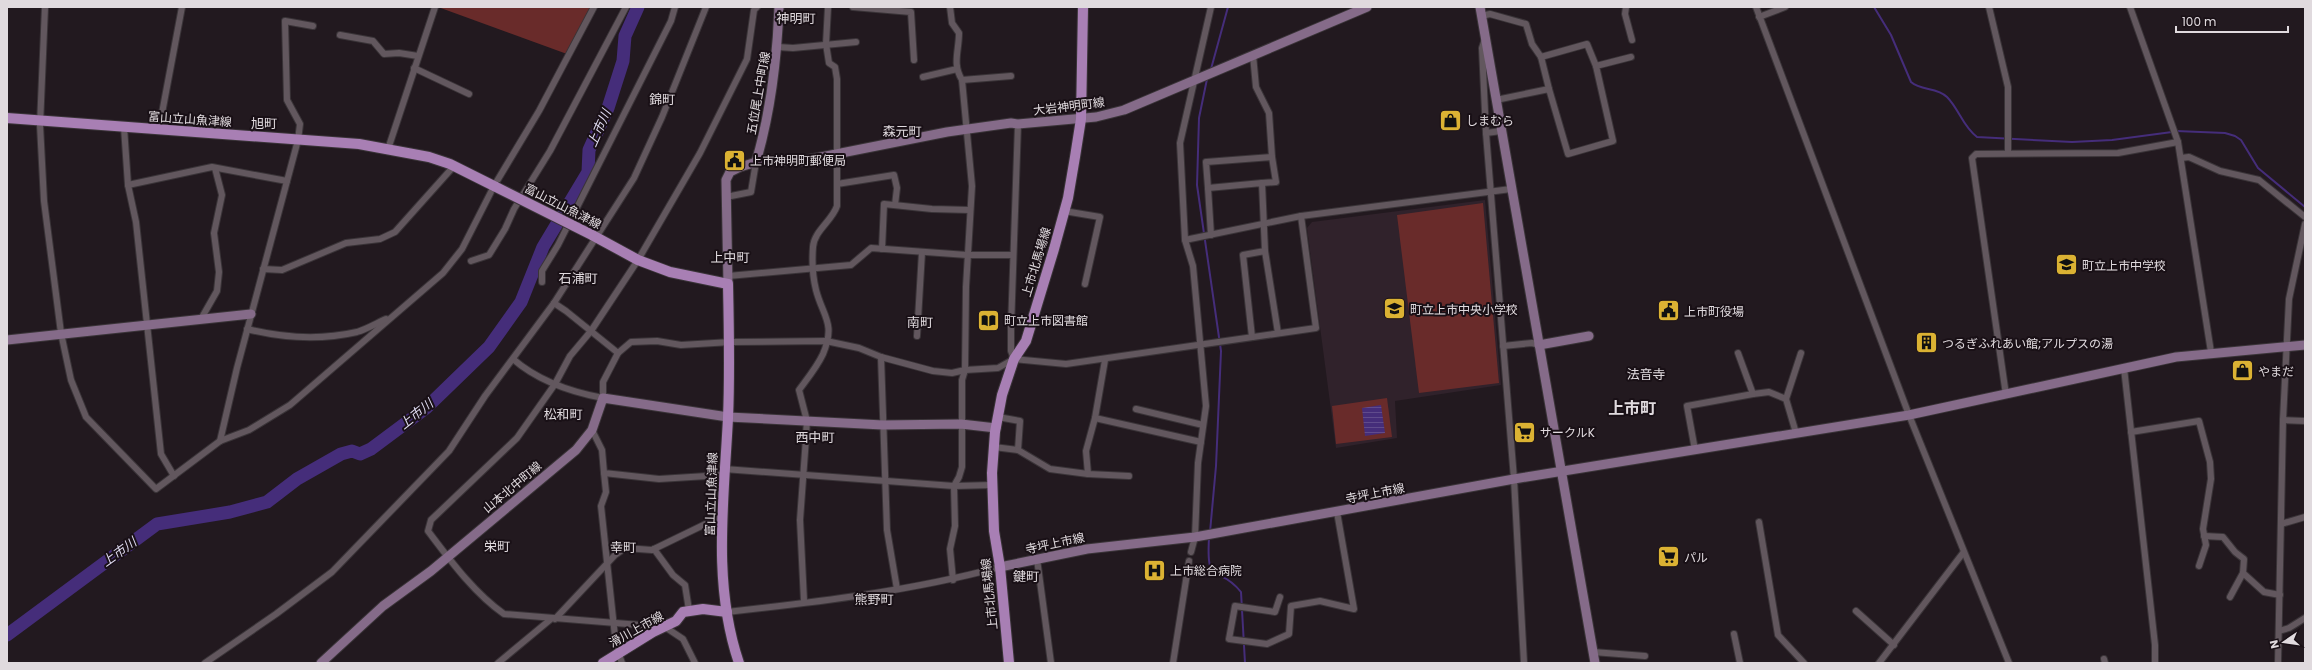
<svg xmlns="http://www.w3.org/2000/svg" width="2312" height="670" viewBox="0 0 2312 670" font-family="Poppins,'Noto Sans JP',sans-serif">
<defs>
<pattern id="water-rules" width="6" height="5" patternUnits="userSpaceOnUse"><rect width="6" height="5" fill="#452d7a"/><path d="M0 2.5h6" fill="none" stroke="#604b8c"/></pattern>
</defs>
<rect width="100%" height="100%" fill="#22191f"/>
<polygon fill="#30222b" points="1485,200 1501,385 1395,401 1397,438 1336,448 1307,228 1312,222"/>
<g fill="#692b2a">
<polygon points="438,7 591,7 567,54"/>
<polygon points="1483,203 1499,383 1419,393 1397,215"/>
<polygon points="1387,398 1392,437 1336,444 1332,406"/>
</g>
<polygon fill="url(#water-rules)" points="1381,405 1385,433 1365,436 1362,408"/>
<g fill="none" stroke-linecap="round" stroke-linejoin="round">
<g stroke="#452d7a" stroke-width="2">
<path d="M1874 7 1891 35 1911 82C1921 91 1937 87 1947 97 1959 109 1963 127 1977 137L2072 142 2112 140 2172 132"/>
<polyline points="1211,69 1228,7"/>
<polyline points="1207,79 1199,118 1197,185 1221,351 1216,466 1210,532"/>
<polyline points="2176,131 2225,133 2235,136 2241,140 2258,168 2305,207"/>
<path d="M1209 538C1206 589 1218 563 1241 592L1245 663"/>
</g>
<polyline stroke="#452d7a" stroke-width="13" points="7,635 157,524 230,512 267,502 297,479 341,454 352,451 360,454 371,449 426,408 489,347 521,302 543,247 588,172 589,150 608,108 623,61 625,36 638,7"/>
<defs>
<g id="street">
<polyline points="45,7 40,125 44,201 61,333 71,380 86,417 156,489 220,441 249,430 290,405 443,273 462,249 494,186 539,111 594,7"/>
<polyline points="853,7 911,12 914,60"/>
<path d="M950 7 952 23 959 33C959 51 952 64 962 80L972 186 966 287 965 370 962 380V467L959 477 954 486 955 526 950 549 953 580"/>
<polyline points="1626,7 1625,14 1632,40"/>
<polyline points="1756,7 1909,415 2009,663"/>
<polyline points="1989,7 2008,87 2008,152"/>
<polyline points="2130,7 2178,142 2211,352"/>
<polyline points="1481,16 1490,14 1526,24 1532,44 1541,57"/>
<polyline points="1759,17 1785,7"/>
<polyline points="340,35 373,41 384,54 399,53 418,56"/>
<polyline points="1485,39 1482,48 1486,133"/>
<polyline points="778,47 793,48 856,42"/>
<polyline points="1253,55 1256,87 1269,113 1272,157"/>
<polyline points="414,68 469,94"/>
<polyline points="923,77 957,69"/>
<polyline points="962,80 1011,76"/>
<polyline points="1549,89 1541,57 1587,44 1596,66"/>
<polyline points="1496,100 1549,89 1568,154 1613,141 1596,66 1631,57"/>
<polyline points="124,127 128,185"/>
<polyline points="159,129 182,7"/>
<polyline points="1501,131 1486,133 1514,479 1524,663"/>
<polyline points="388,149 435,7"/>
<polyline points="2181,158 2189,157 2220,171 2259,180 2305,217"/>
<polyline points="837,184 894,175 897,188 895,205"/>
<polyline points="1208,188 1206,162 1272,157 1276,182 1262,183"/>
<polyline points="726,197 751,192 756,162"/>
<polyline points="1064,211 1100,217 1085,284"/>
<polyline points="1211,235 1208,188 1262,183 1265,251"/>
<polyline points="1185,240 1301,216 1511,189"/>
<polyline points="882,249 884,204 932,209 970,210"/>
<polyline points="471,261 489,255 505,229 514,209 550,151 626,7"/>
<polyline points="263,269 282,270 346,243 380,239 395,232 454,166"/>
<polyline points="728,276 851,265 871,248 967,255 1012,255"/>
<polyline points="542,282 542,271 558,245 671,21 675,7"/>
<polyline points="554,303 566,311 618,353 631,342 657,341 681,345 731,342 826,341 859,348 881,357 933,371 952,373 965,370 998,368 1014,359 1066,364 1316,328 1301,216"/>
<polyline points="201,319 217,291 219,272 214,233 222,195 215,168"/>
<path d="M247 329C283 338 322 340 357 332 367 329 377 323 386 319"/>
<polyline points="917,336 922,252"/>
<polyline points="1252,337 1243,255 1265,251 1278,333"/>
<polyline points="1503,346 1532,343 1539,345"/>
<polyline points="881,357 887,530 897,589"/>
<path d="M513 359C538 381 571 392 603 398V382L618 353"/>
<polyline points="1014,359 1011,351 1011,328 1018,124"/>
<polyline points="1105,360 1095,418 1201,442"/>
<polyline points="2124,368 2155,645 2155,663"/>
<polyline points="1753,394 1769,392 1786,399 1796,433"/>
<polyline points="2006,395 1972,158 1976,154 2118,153 2178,142"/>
<polyline points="1786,399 1801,353"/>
<polyline points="1136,409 1203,425"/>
<polyline points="1095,418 1086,451 1088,474 1129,476"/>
<polyline points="2283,420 2305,421"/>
<polyline points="592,430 602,450 604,473 659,479 723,475"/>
<polyline points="2131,432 2199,421 2210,462 2211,479 2203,529 2206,545 2199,566"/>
<path d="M806 434 807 421 799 390C807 379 817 367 823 354 836 323 823 317 816 290 813 278 812 260 813 247 814 231 832 221 837 206V79L835 67 829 63 826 44 828 7"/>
<polyline points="220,441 237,368 298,140 300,124 287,100 285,21 313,26"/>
<polyline points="994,447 1018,450 1020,421 998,417"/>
<polyline points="1018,450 1050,469 1088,474"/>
<polyline points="1695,450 1687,406 1753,394 1738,353"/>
<polyline points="724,469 954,486 992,485"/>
<polyline points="604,473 606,492 601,506 616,646 622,663"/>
<polyline points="174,476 161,454 136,222 128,185 212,167 287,181"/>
<polyline points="1759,522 1778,635 1804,663"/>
<polyline points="2281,524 2305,517"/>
<polyline points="2204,536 2223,537 2235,552 2244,559 2243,573 2264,592 2280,595"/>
<polyline points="654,549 673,575 685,585 689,610"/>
<polyline points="1191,552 1195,537 1198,463 1206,406 1193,266 1185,240 1180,143 1211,7"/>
<polyline points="1037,559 1051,663"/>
<polyline points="1280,597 1275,612 1235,606 1229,639 1267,644 1289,634 1291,606 1320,601 1354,609 1337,512"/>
<polyline points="2230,597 2243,573"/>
<polyline points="804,601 800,520 806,438"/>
<polyline points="1856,611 1894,645"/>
<path d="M727 612C818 602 911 591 1000 567"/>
<polyline points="555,619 615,555 625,548 652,550 722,516"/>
<polyline points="2279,631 2289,628 2305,618"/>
<polyline points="1734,634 1740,663"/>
<polyline points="1593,652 1645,656"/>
<polyline points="2104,659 2105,663"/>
<polyline points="205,663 276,614 332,572 449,451 485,396 554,303 634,178 662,117 706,7"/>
<polyline points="498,663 551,619"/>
<path d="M695 663 683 639 665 627 504 614C474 593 450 560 428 531L431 520 517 438 555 384 570 356 591 331 638 260 700 153 747 59 754 10 757 7"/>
<polyline points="1173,663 1189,561"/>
<polyline points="1879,663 1963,553"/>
<polyline points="2278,663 2283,420 2289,299 2305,224"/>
</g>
<g id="secondary">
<polyline points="1480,7 1595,663"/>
<path d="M756 162C771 111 777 61 779 7"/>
<polyline points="728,284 726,180 730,172 740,167 763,160 801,161 947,132 1011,123 1018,124 1096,117 1124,110 1367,7"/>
<polyline points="7,340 251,314"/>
<polyline points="1539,345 1589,336"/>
<polyline points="1000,567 1087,549 1195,537 1514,479 1909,415 2176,357 2305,345"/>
<polyline points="321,663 383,606 431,571 576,450 592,430 603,398 728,417 883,425 961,424 996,428"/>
</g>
<g id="primary">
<polyline points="7,118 359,144 429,157 450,164 496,187"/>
<path d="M592 235 638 260 670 272 728 284C729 329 730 373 728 418 724 499 712 584 739 663"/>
<polyline points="603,663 653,632 676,621 683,612 703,609 727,612"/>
<polyline points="1009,663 1000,567 994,531 992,473 995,432 1002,395 1014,359 1026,341 1054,249 1068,198 1075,157 1081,119 1083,7"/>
</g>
</defs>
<use href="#street" stroke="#3a3438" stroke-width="8"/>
<use href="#secondary" stroke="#3a3438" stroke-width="11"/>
<use href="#primary" stroke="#3a3438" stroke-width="12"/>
<use href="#street" stroke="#62575e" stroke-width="6"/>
<use href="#secondary" stroke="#856b89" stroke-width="9"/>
<use href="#primary" stroke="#a87fb4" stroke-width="10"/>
<defs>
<polyline id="primary-bridge" points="496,187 592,235"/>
</defs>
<use href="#primary-bridge" stroke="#3a3438" stroke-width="12" stroke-linecap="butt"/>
<use href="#primary-bridge" stroke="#a87fb4" stroke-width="10"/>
</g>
<defs>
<symbol id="shop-square" viewBox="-11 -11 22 22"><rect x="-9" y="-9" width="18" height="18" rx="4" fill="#dbb233" stroke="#191016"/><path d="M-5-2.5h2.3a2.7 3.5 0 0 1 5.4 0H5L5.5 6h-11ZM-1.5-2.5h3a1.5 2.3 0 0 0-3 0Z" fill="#111"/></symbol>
<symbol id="civic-square" viewBox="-11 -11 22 22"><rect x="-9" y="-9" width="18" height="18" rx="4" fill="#dbb233" stroke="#191016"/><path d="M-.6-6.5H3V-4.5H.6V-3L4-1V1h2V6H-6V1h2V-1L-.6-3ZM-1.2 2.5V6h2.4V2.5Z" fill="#111"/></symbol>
<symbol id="school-square" viewBox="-11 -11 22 22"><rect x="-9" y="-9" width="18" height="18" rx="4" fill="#dbb233" stroke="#191016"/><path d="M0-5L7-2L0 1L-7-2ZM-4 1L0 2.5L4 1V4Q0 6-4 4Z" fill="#111"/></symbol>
<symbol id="library-square" viewBox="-11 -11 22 22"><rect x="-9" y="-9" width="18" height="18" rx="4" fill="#dbb233" stroke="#191016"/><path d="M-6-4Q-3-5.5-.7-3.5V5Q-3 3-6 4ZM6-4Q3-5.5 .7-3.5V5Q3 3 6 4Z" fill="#111"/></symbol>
<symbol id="building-square" viewBox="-11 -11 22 22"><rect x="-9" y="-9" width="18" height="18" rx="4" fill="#dbb233" stroke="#191016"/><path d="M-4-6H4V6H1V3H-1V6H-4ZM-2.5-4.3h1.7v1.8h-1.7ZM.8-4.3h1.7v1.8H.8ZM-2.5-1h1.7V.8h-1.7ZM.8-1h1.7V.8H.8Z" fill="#111"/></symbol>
<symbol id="supermarket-square" viewBox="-11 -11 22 22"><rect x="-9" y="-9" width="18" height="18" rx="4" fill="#dbb233" stroke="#191016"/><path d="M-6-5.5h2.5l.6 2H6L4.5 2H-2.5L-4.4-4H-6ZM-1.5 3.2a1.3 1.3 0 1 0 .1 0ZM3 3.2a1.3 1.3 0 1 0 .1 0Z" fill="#111"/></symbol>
<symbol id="hospital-square" viewBox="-11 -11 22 22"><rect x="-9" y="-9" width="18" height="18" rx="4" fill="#dbb233" stroke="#191016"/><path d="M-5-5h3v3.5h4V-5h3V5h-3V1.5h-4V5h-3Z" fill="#111"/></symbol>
</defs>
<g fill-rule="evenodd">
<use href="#shop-square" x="1438" y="108" width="25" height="25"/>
<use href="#civic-square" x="722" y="148" width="25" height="25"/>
<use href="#school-square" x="2054" y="252" width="25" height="25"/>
<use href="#school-square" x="1382" y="296" width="25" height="25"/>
<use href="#civic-square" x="1656" y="298" width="25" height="25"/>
<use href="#library-square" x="976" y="308" width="25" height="25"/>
<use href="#building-square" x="1914" y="330" width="25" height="25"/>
<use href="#shop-square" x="2230" y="358" width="25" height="25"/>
<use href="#supermarket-square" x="1512" y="420" width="25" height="25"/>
<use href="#supermarket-square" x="1656" y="544" width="25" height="25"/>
<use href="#hospital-square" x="1142" y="558" width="25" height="25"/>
</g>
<g text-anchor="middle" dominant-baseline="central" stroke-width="4" stroke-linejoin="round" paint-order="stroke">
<g font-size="12" fill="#e0dade" stroke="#191016">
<text transform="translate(758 93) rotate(-80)">五位尾上中町線</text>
<text transform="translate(1069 106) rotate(-7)">大岩神明町線</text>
<text transform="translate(190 119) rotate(4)">富山立山魚津線</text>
<text transform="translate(563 206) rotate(27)">富山立山魚津線</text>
<text transform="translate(1036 262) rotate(-73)">上市北馬場線</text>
<text transform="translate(512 487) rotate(-40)">山本北中町線</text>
<text transform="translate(1375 493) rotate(-11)">寺坪上市線</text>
<text transform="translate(711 494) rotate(-88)">富山立山魚津線</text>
<text transform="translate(1055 543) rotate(-12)">寺坪上市線</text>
<text transform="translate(989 594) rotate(-96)">上市北馬場線</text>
<text transform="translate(636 629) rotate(-29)">滑川上市線</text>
</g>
<g font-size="12" fill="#e0dade" stroke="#191016" text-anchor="start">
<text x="1466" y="120">しまむら</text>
<text x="750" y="160">上市神明町郵便局</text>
<text x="2082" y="265">町立上市中学校</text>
<text x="1410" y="309">町立上市中央小学校</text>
<text x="1684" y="311">上市町役場</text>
<text x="1004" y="320">町立上市図書館</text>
<text x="1942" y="343">つるぎふれあい館;アルプスの湯</text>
<text x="2258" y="371">やまだ</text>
<text x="1540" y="432">サークルK</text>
<text x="1684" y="557">パル</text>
<text x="1170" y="570">上市総合病院</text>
</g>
<g font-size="13" fill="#e0dade" stroke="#191016">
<text x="796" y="18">神明町</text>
<text x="662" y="99">錦町</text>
<text x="264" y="123">旭町</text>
<text x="902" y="131">森元町</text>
<text x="730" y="257">上中町</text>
<text x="578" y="278">石浦町</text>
<text x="920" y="322">南町</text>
<text x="1646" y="374">法音寺</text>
<text x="563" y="414">松和町</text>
<text x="815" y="437">西中町</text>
<text x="497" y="546">栄町</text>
<text x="623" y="547">幸町</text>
<text x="1026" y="576">鍵町</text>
<text x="874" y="599">熊野町</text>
</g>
<g font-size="13" font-style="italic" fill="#dfdbf1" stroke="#191016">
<text transform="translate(599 128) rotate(-66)">上市川</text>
<text transform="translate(416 414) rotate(-39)">上市川</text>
<text transform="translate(119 552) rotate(-36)">上市川</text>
</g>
<g font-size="16" font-weight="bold" fill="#e0dade" stroke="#191016">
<text x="1632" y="408">上市町</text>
</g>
</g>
<rect width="2312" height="670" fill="none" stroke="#e0dade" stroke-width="16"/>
<g transform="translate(2284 642) rotate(257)" stroke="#191016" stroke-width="3" paint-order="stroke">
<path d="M0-3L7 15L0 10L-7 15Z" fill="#e0dade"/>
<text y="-6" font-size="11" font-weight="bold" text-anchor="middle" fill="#e0dade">N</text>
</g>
<path d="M2176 26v6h112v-6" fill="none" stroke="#e0dade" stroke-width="2"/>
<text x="2182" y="26" font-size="12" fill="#e0dade" stroke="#191016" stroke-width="3" paint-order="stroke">100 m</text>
</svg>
